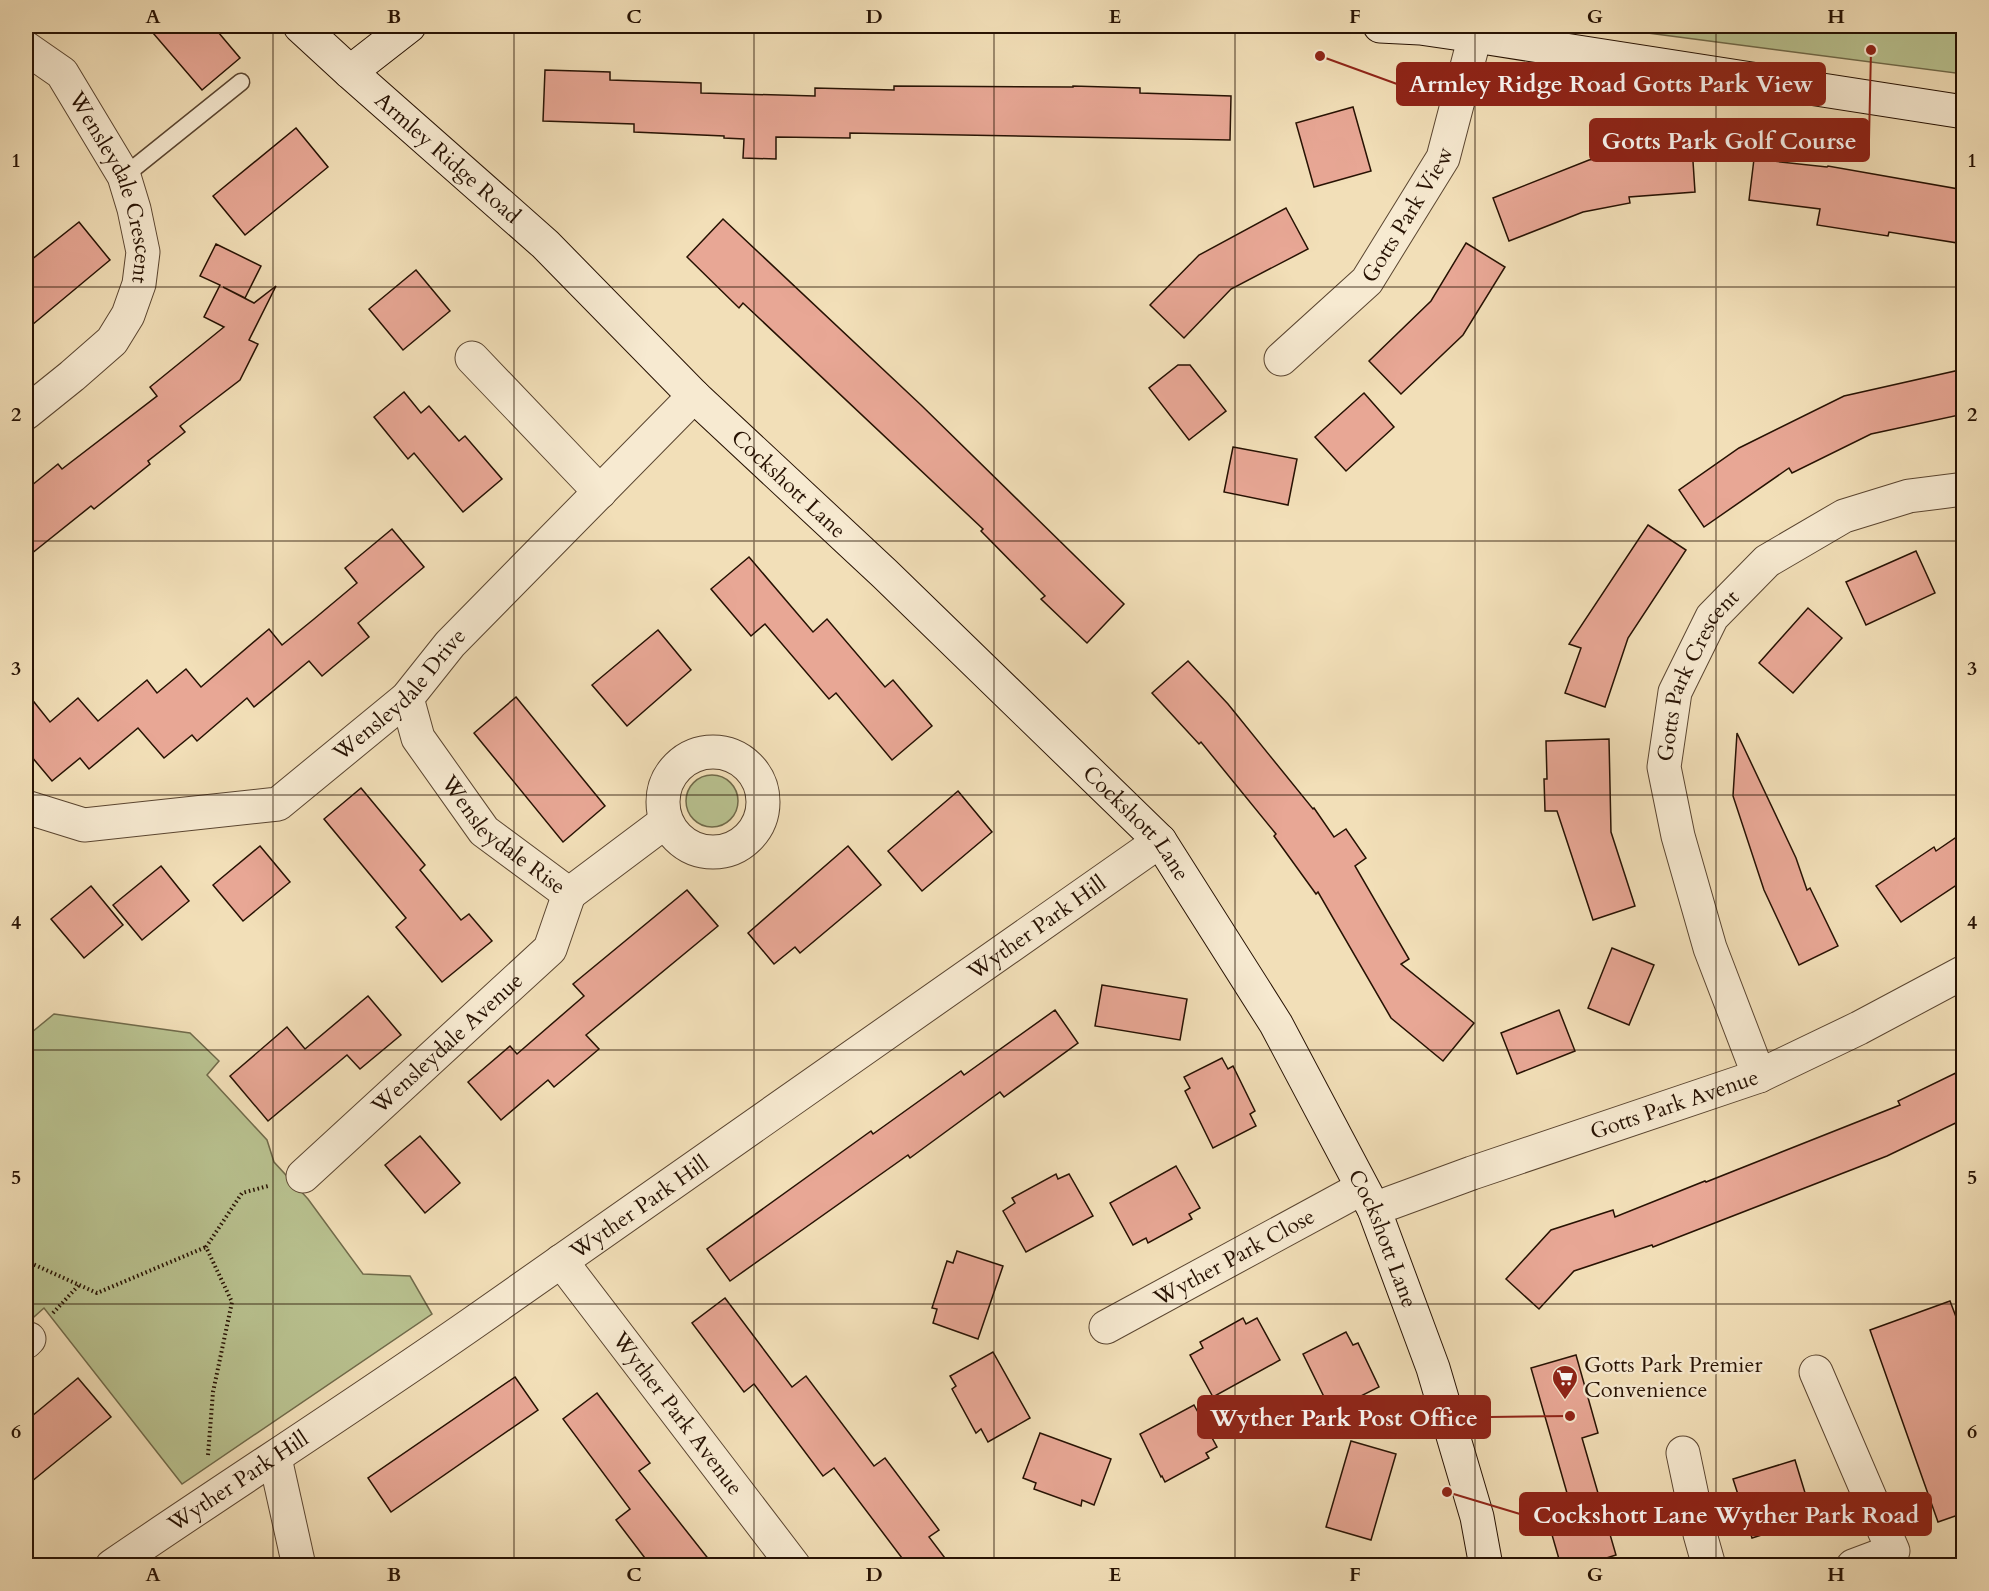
<svg xmlns="http://www.w3.org/2000/svg" width="1989" height="1591" viewBox="0 0 1989 1591" font-family="Cardo,serif">
<rect width="100%" height="100%" fill="#f2dfb8"/>
<filter id="stains"><feTurbulence type="fractalNoise" baseFrequency=".00333" numOctaves="4"/><feColorMatrix values="0 0 0 0 .2 0 0 0 0 .09 0 0 0 0 .02 0 0 0 .5 -.17"/></filter>
<radialGradient id="worn" r=".72"><stop offset=".6" stop-color="#630" stop-opacity="0"/><stop offset="1" stop-color="#630" stop-opacity=".3"/></radialGradient>
<g fill="#b9c290" stroke="#706a4a" stroke-width="1.5">
<polygon points="1594,26 1963,26 1963,74"/>
<circle cx="712" cy="801" r="26"/>
<polygon points="54,1014 190,1033 219,1061 207,1075 267,1140 274,1162 308,1199 363,1274 410,1276 432,1314 182,1484 44,1308 26,1324 26,1037"/>
</g>
<g fill="#e8a795" stroke="#271203" stroke-width="1.5">
<polygon points="147,26 213,26 240,58 202,90"/>
<polygon points="545,70 610,72 610,80 701,83 701,93 815,96 815,88 894,90 894,86 1073,87 1073,86 1140,88 1140,93 1231,96 1230,140 850,133 850,138 776,137 776,159 743,158 744,139 724,138 724,136 634,132 634,124 543,121"/>
<polygon points="1353,107 1371,171 1314,187 1296,123"/>
<polygon points="296,128 328,167 245,235 213,196"/>
<polygon points="1692,146 1695,192 1629,197 1630,203 1583,212 1509,241 1493,198 1589,160 1651,148"/>
<polygon points="1754,159 1827,167 1828,166 1964,190 1964,244 1889,232 1888,236 1817,225 1820,209 1749,200"/>
<polygon points="1286,208 1308,249 1231,289 1184,338 1150,305 1199,255"/>
<polygon points="723,219 921,405 1124,604 1087,643 1041,599 1045,596 981,531 983,529 743,303 739,308 687,257"/>
<polygon points="79,222 110,260 26,330 26,264"/>
<polygon points="1466,243 1505,267 1463,335 1401,394 1369,361 1431,301"/>
<polygon points="216,244 261,266 245,298 223,287 254,303 276,286 249,340 258,344 240,380 180,426 185,432 148,461 150,464 94,509 91,506 26,558 26,490 58,464 62,469 157,396 150,387 224,327 204,317 220,285 200,276"/>
<polygon points="416,270 450,311 403,350 369,309"/>
<polygon points="1178,365 1190,365 1226,411 1189,440 1149,388"/>
<polygon points="1964,369 1964,414 1871,434 1792,473 1789,468 1704,527 1679,490 1739,448 1844,396"/>
<polygon points="404,392 421,413 429,406 459,441 465,436 502,479 463,512 414,453 408,459 374,417"/>
<polygon points="1364,393 1394,427 1346,471 1315,437"/>
<polygon points="1233,447 1297,459 1288,505 1224,492"/>
<polygon points="1648,525 1686,550 1628,638 1605,707 1565,693 1581,648 1569,644"/>
<polygon points="392,529 424,567 358,623 369,637 322,676 309,661 254,707 247,698 197,741 192,735 164,758 138,728 89,769 80,758 52,781 26,750 26,692 50,722 78,698 98,721 147,680 157,693 186,669 201,687 269,629 282,645 314,619 357,583 345,568"/>
<polygon points="1916,551 1935,593 1866,625 1846,582"/>
<polygon points="749,557 813,632 827,619 885,687 893,680 932,726 892,760 836,693 829,699 765,624 751,636 711,589"/>
<polygon points="1808,608 1842,638 1793,693 1759,663"/>
<polygon points="658,630 691,670 627,726 592,685"/>
<polygon points="1188,661 1228,704 1313,809 1314,808 1334,837 1346,829 1366,858 1355,866 1409,959 1401,964 1474,1023 1443,1061 1391,1018 1318,892 1316,894 1274,836 1276,834 1201,742 1199,744 1152,693"/>
<polygon points="516,697 605,806 563,842 474,733"/>
<polygon points="1737,733 1796,858 1807,890 1810,888 1838,946 1799,965 1764,890 1733,796"/>
<polygon points="1609,739 1611,832 1635,906 1593,920 1557,811 1545,811 1544,779 1547,779 1546,741"/>
<polygon points="361,788 425,865 420,870 461,920 469,914 492,941 442,982 396,927 406,918 324,819"/>
<polygon points="958,791 992,832 922,891 888,851"/>
<polygon points="1964,832 1964,880 1901,922 1876,886 1934,847 1936,851"/>
<polygon points="260,846 290,882 243,921 213,885"/>
<polygon points="848,846 881,885 800,953 795,947 774,964 748,933"/>
<polygon points="161,866 189,901 142,940 113,905"/>
<polygon points="91,886 123,925 84,958 51,919"/>
<polygon points="687,890 718,926 586,1035 599,1049 554,1087 548,1080 501,1120 468,1082 510,1046 517,1054 584,996 573,984"/>
<polygon points="1612,948 1654,965 1629,1025 1588,1008"/>
<polygon points="1102,985 1187,999 1180,1040 1095,1026"/>
<polygon points="368,996 401,1035 360,1069 347,1055 268,1121 230,1076 287,1027 305,1049"/>
<polygon points="1055,1010 1078,1043 1004,1097 1000,1092 910,1158 908,1155 730,1281 707,1249 871,1131 873,1134 961,1071 964,1075"/>
<polygon points="1559,1010 1575,1051 1517,1074 1501,1033"/>
<polygon points="1222,1058 1228,1069 1233,1066 1255,1111 1250,1114 1256,1126 1213,1148 1185,1091 1190,1088 1184,1077"/>
<polygon points="1964,1069 1964,1119 1887,1156 1653,1247 1652,1245 1574,1271 1539,1309 1506,1279 1551,1230 1613,1210 1615,1217 1705,1181 1706,1182 1900,1105 1898,1101"/>
<polygon points="420,1136 460,1183 425,1213 385,1165"/>
<polygon points="1176,1166 1200,1208 1189,1214 1192,1219 1148,1243 1146,1238 1133,1245 1110,1203"/>
<polygon points="1056,1174 1058,1179 1069,1174 1093,1216 1026,1252 1003,1211 1015,1203 1012,1198"/>
<polygon points="957,1251 1003,1266 978,1339 933,1323 937,1309 932,1308 947,1261 953,1263"/>
<polygon points="725,1298 792,1387 806,1376 874,1466 885,1458 939,1530 929,1537 951,1566 908,1566 834,1468 823,1476 754,1384 744,1392 692,1323"/>
<polygon points="1950,1301 1964,1338 1964,1513 1938,1522 1870,1330"/>
<polygon points="1243,1318 1246,1324 1257,1318 1280,1360 1213,1397 1190,1355 1203,1348 1200,1342"/>
<polygon points="1346,1332 1353,1345 1358,1343 1379,1387 1331,1411 1303,1354"/>
<polygon points="993,1352 1030,1418 988,1442 981,1429 976,1433 952,1389 956,1386 950,1376"/>
<polygon points="1576,1355 1598,1433 1582,1438 1616,1555 1581,1566 1561,1566 1544,1507 1569,1500 1531,1368"/>
<polygon points="515,1377 538,1410 391,1512 368,1478"/>
<polygon points="78,1378 111,1417 26,1486 26,1421"/>
<polygon points="597,1393 650,1463 639,1471 714,1566 651,1566 616,1520 630,1509 563,1419"/>
<polygon points="1194,1405 1217,1447 1206,1453 1209,1458 1165,1482 1162,1476 1161,1477 1140,1434"/>
<polygon points="1040,1433 1111,1459 1094,1505 1082,1500 1081,1506 1034,1489 1036,1483 1023,1478"/>
<polygon points="1351,1441 1396,1454 1371,1540 1326,1527"/>
<polygon points="1795,1460 1813,1519 1752,1538 1733,1479"/>
</g>
<g fill="none" stroke-linecap="round" stroke-linejoin="round">
<defs>
<polyline id="lane" points="124,176 241,82"/>
<g id="street">
<path id="s1" d="M26 48 62 73 124 176 134 209 143 252 139 284 128 315 112 341 72 376 26 413"/>
<polyline points="472,358 600,492"/>
<path id="s2" d="M1281 359 1367 281 1443 158 1475 36"/>
<path id="s3" d="M407 698 418 738 484 831 569 894 665 822"/>
<circle cx="713" cy="802" r="50"/>
<path id="s4" d="M26 807 84 825 278 804 407 698 450 644 694 396"/>
<path id="s5" d="M1759 1076 1710 948 1678 836 1664 767 1675 692 1712 617 1767 561 1844 516 1909 496 1964 489"/>
<path id="s6" d="M303 1176 550 949 569 894"/>
<path id="s7" d="M1374 1209 1472 1173 1759 1076 1859 1028 1964 972"/>
<path id="s8" d="M561 1261 794 1566"/>
<path id="s9" d="M1106 1327 1362 1188"/>
<polyline points="26,1342 29,1339"/>
<polyline points="1816,1372 1893,1551 1853,1566"/>
<polyline points="1683,1453 1700,1534 1709,1566"/>
<polyline points="275,1458 299,1566"/>
<path id="s10" d="M112 1566C232 1484 354 1406 473 1323 703 1164 931 1002 1160 841"/>
</g>
<g id="secondary">
<path id="s11" d="M300 26 350 72 545 244 694 396 885 574 1160 841 1276 1024 1374 1209 1433 1368 1477 1517 1486 1566"/>
<polyline points="1380,26 1420,28 1475,36 1964,112"/>
<polyline points="350,72 409,26"/>
</g>
</defs>
<use href="#lane" stroke="#5a4530" stroke-width="19"/>
<use href="#street" stroke="#5a4530" stroke-width="35"/>
<use href="#secondary" stroke="#271203" stroke-width="35"/>
<g stroke="#271203" stroke-width="4" stroke-dasharray="1.5 3" stroke-linecap="butt">
<polyline points="26,1261 97,1293 206,1247"/>
<polyline points="53,1313 79,1285"/>
<polyline points="208,1455 213,1392 232,1302 206,1247 242,1193 268,1186"/>
</g>
<use href="#lane" stroke="#f7ead1" stroke-width="16"/>
<use href="#street" stroke="#f7ead1" stroke-width="33"/>
<use href="#secondary" stroke="#f7ead1" stroke-width="33"/>
</g>
<path fill="none" stroke="#271203" stroke-width="1.5" stroke-opacity="0.55" d="M273 26V1566M514 26V1566M754 26V1566M994 26V1566M1235 26V1566M1475 26V1566M1716 26V1566M26 287H1964M26 541H1964M26 795H1964M26 1050H1964M26 1304H1964"/>
<defs>
<symbol id="supermarket-pin" viewBox="-11 -11 22 30"><path d="M0 17L-7.5 6A9.5 9.5 0 1 1 7.5 6Z" fill="#8f2418" stroke="#f7ead1"/><path d="M-6-5.5h2.5l.6 2H6L4.5 2H-2.5L-4.4-4H-6ZM-1.5 3.2a1.3 1.3 0 1 0 .1 0ZM3 3.2a1.3 1.3 0 1 0 .1 0Z" fill="#fff"/></symbol>
</defs>
<g fill-rule="evenodd">
<use href="#supermarket-pin" x="1550" y="1363" width="30" height="40"/>
</g>
<g text-anchor="middle" dominant-baseline="central" stroke-width="4.5" stroke-linejoin="round" paint-order="stroke">
<g font-size="22" fill="#271203" stroke="#f7ead1">
<text stroke="none"><textPath href="#s11" startOffset="198">Armley Ridge Road</textPath></text>
<text stroke="none"><textPath href="#s1" startOffset="171">Wensleydale Crescent</textPath></text>
<text stroke="none"><textPath href="#s2" startOffset="194">Gotts Park View</textPath></text>
<text stroke="none"><textPath href="#s11" startOffset="670">Cockshott Lane</textPath></text>
<text stroke="none"><textPath href="#s5" startOffset="423">Gotts Park Crescent</textPath></text>
<text stroke="none"><textPath href="#s4" startOffset="420">Wensleydale Drive</textPath></text>
<text stroke="none"><textPath href="#s11" startOffset="1156">Cockshott Lane</textPath></text>
<text stroke="none"><textPath href="#s3" startOffset="172">Wensleydale Rise</textPath></text>
<text stroke="none"><textPath href="#s10" startOffset="1124">Wyther Park Hill</textPath></text>
<text stroke="none"><textPath href="#s6" startOffset="196">Wensleydale Avenue</textPath></text>
<text stroke="none"><textPath href="#s7" startOffset="318">Gotts Park Avenue</textPath></text>
<text stroke="none"><textPath href="#s10" startOffset="638">Wyther Park Hill</textPath></text>
<text stroke="none"><textPath href="#s11" startOffset="1642">Cockshott Lane</textPath></text>
<text stroke="none"><textPath href="#s9" startOffset="146">Wyther Park Close</textPath></text>
<text stroke="none"><textPath href="#s8" startOffset="192">Wyther Park Avenue</textPath></text>
<text stroke="none"><textPath href="#s10" startOffset="152">Wyther Park Hill</textPath></text>
</g>
<g font-size="22" fill="#271203" stroke="#f7ead1" text-anchor="start">
<text x="1584" y="1365">Gotts Park Premier<tspan x="1584" dy="25">Convenience</tspan></text>
</g>
</g>
<path fill="none" stroke="#8f2418" stroke-width="2" d="M1320 56L1397 84M1871 50L1869 140M1570 1416L1490 1417M1447 1492L1520 1514"/>
<g fill="#8f2418" stroke="#f7ead1" stroke-width="2">
<circle cx="1320" cy="56" r="6"/>
<circle cx="1871" cy="50" r="6"/>
<circle cx="1570" cy="1416" r="6"/>
<circle cx="1447" cy="1492" r="6"/>
</g>
<g fill="#8f2418" stroke="#8f2418" stroke-width="2">
<rect x="1397" y="63" width="428" height="42" rx="6"/>
<rect x="1590" y="119" width="279" height="42" rx="6"/>
<rect x="1198" y="1396" width="292" height="42" rx="6"/>
<rect x="1520" y="1493" width="411" height="42" rx="6"/>
</g>
<g font-size="24" text-anchor="middle" font-weight="bold" fill="#fff">
<text x="1611" y="92">Armley Ridge Road Gotts Park View</text>
<text x="1729" y="149">Gotts Park Golf Course</text>
<text x="1344" y="1426">Wyther Park Post Office</text>
<text x="1726" y="1523">Cockshott Lane Wyther Park Road</text>
</g>
<rect width="1989" height="1591" fill="none" stroke="#f2dfb8" stroke-width="66"/>
<rect x="33" y="33" width="1923" height="1525" fill="none" stroke="#271203" stroke-width="2"/>
<g font-size="20" text-anchor="middle" font-weight="bold" fill="#271203">
<text x="153" y="23">A</text>
<text x="394" y="23">B</text>
<text x="634" y="23">C</text>
<text x="874" y="23">D</text>
<text x="1115" y="23">E</text>
<text x="1355" y="23">F</text>
<text x="1595" y="23">G</text>
<text x="1836" y="23">H</text>
<text x="16" y="167">1</text>
<text x="1972" y="167">1</text>
<text x="16" y="421">2</text>
<text x="1972" y="421">2</text>
<text x="16" y="675">3</text>
<text x="1972" y="675">3</text>
<text x="16" y="929">4</text>
<text x="1972" y="929">4</text>
<text x="16" y="1184">5</text>
<text x="1972" y="1184">5</text>
<text x="16" y="1438">6</text>
<text x="1972" y="1438">6</text>
<text x="153" y="1581">A</text>
<text x="394" y="1581">B</text>
<text x="634" y="1581">C</text>
<text x="874" y="1581">D</text>
<text x="1115" y="1581">E</text>
<text x="1355" y="1581">F</text>
<text x="1595" y="1581">G</text>
<text x="1836" y="1581">H</text>
</g>
<rect width="100%" height="100%" filter="url(#stains)"/>
<rect width="100%" height="100%" fill="url(#worn)"/>
</svg>
